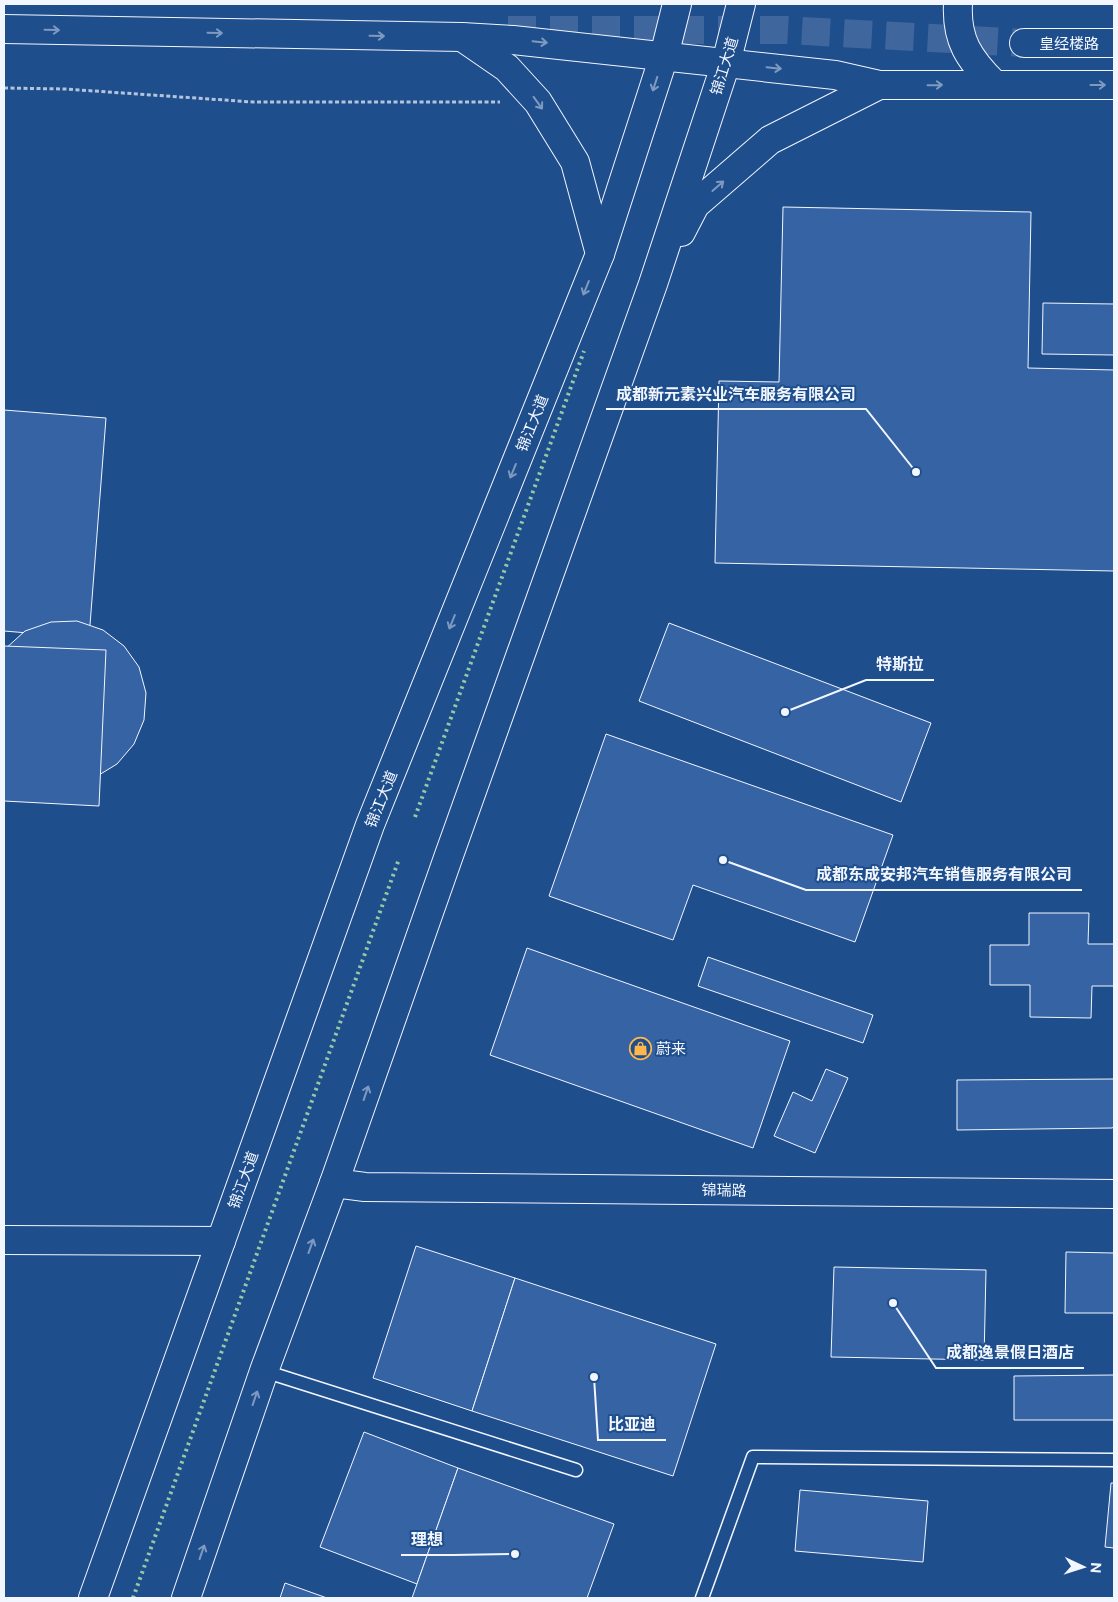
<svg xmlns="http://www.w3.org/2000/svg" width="1118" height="1602" viewBox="0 0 1118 1602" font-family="'Public Sans','Noto Sans SC',sans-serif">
<rect width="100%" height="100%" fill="#1f4e8c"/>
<g fill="#3563a3" stroke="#f2f6ff">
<polygon points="783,207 1031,212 1028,368 1114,370 1114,571 715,563 719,381 779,382"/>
<polygon points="1043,303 1114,304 1114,355 1042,354"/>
<polygon points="4,410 106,418 89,638 4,631"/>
<polygon points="77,621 103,630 124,646 139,667 146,693 144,720 134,744 117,764 94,778 68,783 42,779 18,767 4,752 4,650 25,631 51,622"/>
<polygon points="669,623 931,723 901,802 639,701"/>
<polygon points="4,646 106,650 99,806 4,801"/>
<polygon points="606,734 893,835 855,942 693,885 673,940 549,896"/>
<polygon points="1029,913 1089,913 1088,944 1114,944 1114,986 1092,986 1091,1018 1030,1017 1030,985 990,985 990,945 1029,945"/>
<polygon points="527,948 790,1041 753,1148 490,1055"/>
<polygon points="708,957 873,1015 863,1043 698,986"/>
<polygon points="826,1069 848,1078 815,1153 774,1136 793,1092 812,1101"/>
<polygon points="1114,1079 1114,1127 1112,1128 957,1130 957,1080"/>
<polygon points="416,1246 515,1278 472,1411 373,1378"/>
<polygon points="1066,1252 1114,1253 1114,1313 1065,1313"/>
<polygon points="834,1267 986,1270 984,1360 831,1357"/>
<polygon points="515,1278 716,1344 673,1476 472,1411"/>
<polygon points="1114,1375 1114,1420 1014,1420 1014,1376"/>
<polygon points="364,1432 458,1468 417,1584 320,1547"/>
<polygon points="458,1468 614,1524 587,1598 412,1598"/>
<polygon points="1111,1483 1114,1483 1114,1548 1105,1547"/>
<polygon points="800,1490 928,1501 923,1562 795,1551"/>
<polygon points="285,1583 327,1598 280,1598"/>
</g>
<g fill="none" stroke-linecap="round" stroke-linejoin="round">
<polyline stroke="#3f679d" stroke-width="28" stroke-dasharray="28 14" stroke-linecap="butt" points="508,30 786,30 1024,43"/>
<defs>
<g id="lane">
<polyline points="264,1371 576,1470"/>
<polyline points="702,1598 753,1457 1114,1460"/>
</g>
<g id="secondary">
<path d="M958 4C956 40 969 59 994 84"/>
<polyline points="4,29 462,37 513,40 835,75 879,85 1114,85"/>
<polyline points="462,37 507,68 538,102 575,162 600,254"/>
<polyline points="681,232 695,205 770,140 879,85"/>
<polyline points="334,1183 365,1187 1114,1194"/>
<polyline points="4,1240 221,1241"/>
<polyline points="93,1598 370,825 600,254 664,56 677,4"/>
<polyline points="186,1598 264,1371 334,1183 448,858 653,284 726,63 741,4"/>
</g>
<polyline id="highway" points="1024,43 1114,43"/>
</defs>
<use href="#lane" stroke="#f2f6ff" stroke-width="15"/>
<use href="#secondary" stroke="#f2f6ff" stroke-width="30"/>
<use href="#highway" stroke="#f2f6ff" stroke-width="30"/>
<polyline stroke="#b3c4dc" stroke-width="3" stroke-dasharray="4 2.5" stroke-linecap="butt" points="4,88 65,89 253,102 500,102"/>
<use href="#lane" stroke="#1f4e8c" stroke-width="12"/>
<use href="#secondary" stroke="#1f4e8c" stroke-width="28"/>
<use href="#highway" stroke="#1f4e8c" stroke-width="28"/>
<g stroke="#97c8a6" stroke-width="4" stroke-dasharray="2.5 4" stroke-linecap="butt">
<polyline points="415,817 584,351"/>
<polyline points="133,1598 399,859"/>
</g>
</g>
<defs><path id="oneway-shaft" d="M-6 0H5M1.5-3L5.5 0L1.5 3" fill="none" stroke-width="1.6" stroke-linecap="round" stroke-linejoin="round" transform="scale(1.25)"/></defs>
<g stroke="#7e9ac0">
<use href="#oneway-shaft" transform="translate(52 30) rotate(1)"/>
<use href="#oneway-shaft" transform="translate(215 33) rotate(1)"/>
<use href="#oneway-shaft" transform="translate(377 36) rotate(1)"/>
<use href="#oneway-shaft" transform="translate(540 42) rotate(6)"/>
<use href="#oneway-shaft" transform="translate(774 68) rotate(6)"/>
<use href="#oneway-shaft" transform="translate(655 84) rotate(108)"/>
<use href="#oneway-shaft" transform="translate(935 85) rotate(-1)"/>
<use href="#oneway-shaft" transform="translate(1098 85)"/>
<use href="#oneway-shaft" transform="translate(538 103) rotate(54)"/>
<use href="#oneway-shaft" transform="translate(718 186) rotate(-41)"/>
<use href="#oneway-shaft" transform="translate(586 288) rotate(112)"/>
<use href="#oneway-shaft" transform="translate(513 471) rotate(112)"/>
<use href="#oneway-shaft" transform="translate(452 622) rotate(112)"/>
<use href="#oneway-shaft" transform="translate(366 1093) rotate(-71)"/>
<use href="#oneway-shaft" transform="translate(311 1246) rotate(-70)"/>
<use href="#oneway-shaft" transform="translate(255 1398) rotate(-71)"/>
<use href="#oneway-shaft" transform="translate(202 1552) rotate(-71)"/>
</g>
<defs>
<symbol id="shop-ring" viewBox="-11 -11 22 22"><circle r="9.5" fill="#1f4e8c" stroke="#ffb74d" stroke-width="1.5"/><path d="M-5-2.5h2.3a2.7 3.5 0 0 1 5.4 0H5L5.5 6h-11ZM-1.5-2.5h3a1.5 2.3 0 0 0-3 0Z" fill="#ffb74d"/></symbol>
</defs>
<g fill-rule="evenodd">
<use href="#shop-ring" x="628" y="1036" width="25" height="25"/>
</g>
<g text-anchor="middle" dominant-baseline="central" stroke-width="4" stroke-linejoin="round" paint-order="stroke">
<g font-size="15" fill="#f2f6ff" stroke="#1f4e8c">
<text x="1069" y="43">皇经楼路</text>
<text transform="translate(724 66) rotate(-73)">锦江大道</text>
<text transform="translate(532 423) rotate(-68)">锦江大道</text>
<text transform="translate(381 799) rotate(-68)">锦江大道</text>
<text transform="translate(243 1180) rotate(-70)">锦江大道</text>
<text transform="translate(724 1190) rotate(1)">锦瑞路</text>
</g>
<g font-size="15" fill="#f2f6ff" stroke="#1f4e8c" text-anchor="start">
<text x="656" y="1048">蔚来</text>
</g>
</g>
<path fill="none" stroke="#f2f6ff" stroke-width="2" d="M916 472L866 409H606M785 712L866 680H934M723 860L806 890H1082M893 1303L936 1368H1084M594 1377L598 1440H666M515 1554L453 1555H401"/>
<g fill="#f2f6ff" stroke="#1f4e8c" stroke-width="2">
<circle cx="916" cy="472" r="5"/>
<circle cx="785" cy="712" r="5"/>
<circle cx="723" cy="860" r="5"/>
<circle cx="893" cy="1303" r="5"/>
<circle cx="594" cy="1377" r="5"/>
<circle cx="515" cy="1554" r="5"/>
</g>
<g font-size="16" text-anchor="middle" font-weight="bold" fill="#f2f6ff" stroke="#1f4e8c" stroke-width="4" stroke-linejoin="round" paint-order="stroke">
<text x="736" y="400">成都新元素兴业汽车服务有限公司</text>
<text x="900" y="670">特斯拉</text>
<text x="944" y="880">成都东成安邦汽车销售服务有限公司</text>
<text x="1010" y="1358">成都逸景假日酒店</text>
<text x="632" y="1430">比亚迪</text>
<text x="427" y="1545">理想</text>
</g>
<rect width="1118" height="1602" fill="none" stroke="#f2f6ff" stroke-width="10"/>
<g transform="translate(1083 1567) rotate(94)" stroke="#1f4e8c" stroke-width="4" paint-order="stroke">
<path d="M0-4L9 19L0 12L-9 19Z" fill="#f2f6ff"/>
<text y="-8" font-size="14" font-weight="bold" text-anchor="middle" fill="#f2f6ff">N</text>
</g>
</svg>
